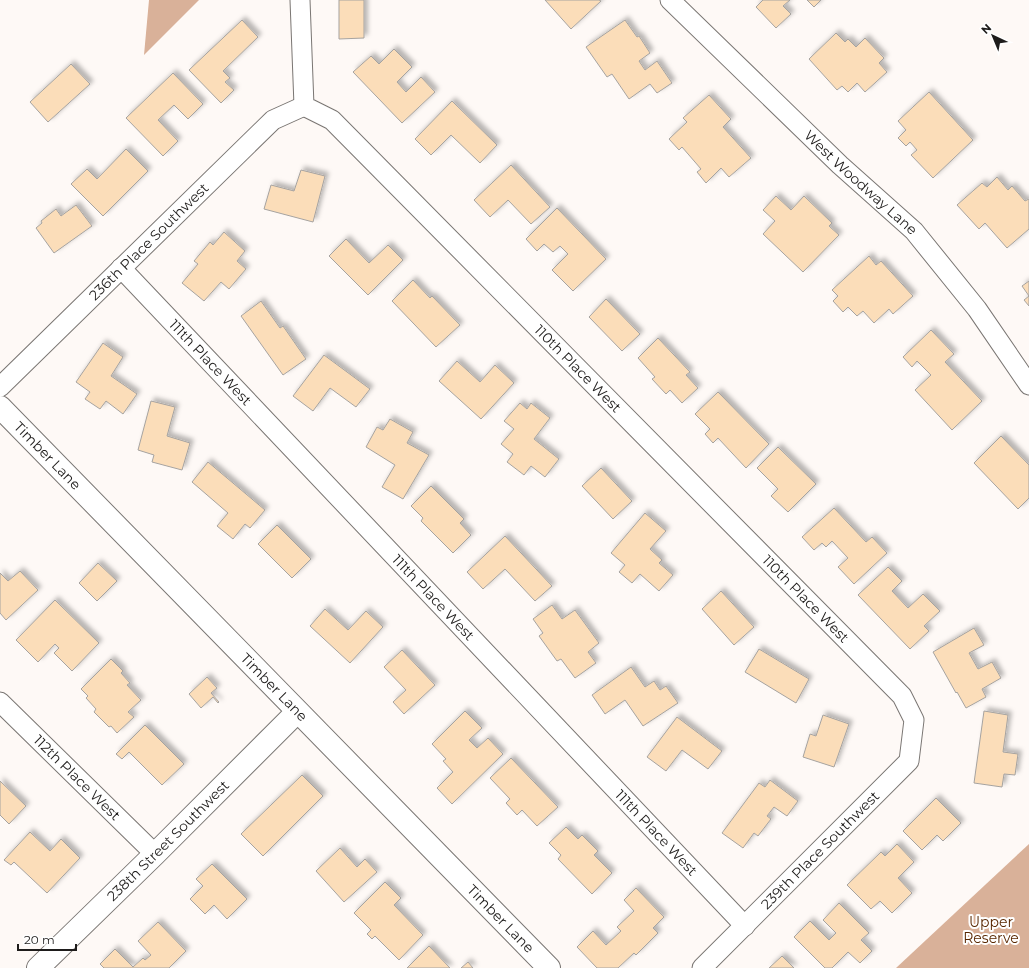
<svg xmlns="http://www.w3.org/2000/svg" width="1029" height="968" viewBox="0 0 1029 968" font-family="Montserrat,sans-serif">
<defs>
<filter id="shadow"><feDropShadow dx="3.5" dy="-3.5" stdDeviation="2" flood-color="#0004"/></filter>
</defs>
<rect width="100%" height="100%" fill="#fef9f6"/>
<g fill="#d9b199">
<polygon points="149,0 199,0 144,55"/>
<polygon points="1029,844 1029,968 896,968"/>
</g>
<g fill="#fbddb9" stroke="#a6a3a0" filter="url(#shadow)">
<polygon points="339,0 364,0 364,38 339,39"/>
<polygon points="545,0 599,0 601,1 571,29"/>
<polygon points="763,0 790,0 783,6 791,14 776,28 756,7"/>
<polygon points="807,0 821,0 814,7"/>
<polygon points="242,20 258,37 223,71 230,78 225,82 234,90 221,103 189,70"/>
<polygon points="625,20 637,37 639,36 650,53 639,61 645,70 657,61 672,83 657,93 650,84 629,99 612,74 607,77 586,47 596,40"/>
<polygon points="836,33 845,42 848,39 856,47 865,38 884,58 879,63 887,72 865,92 857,83 848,92 842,86 837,90 809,59"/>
<polygon points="394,49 412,67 397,82 406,92 421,77 435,92 402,123 353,72 371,56 379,64"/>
<polygon points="71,64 90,84 48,122 30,102"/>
<polygon points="173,73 203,104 188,119 174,105 158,120 178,141 163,156 126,118"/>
<polygon points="929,92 973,140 933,178 911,155 917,150 910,142 906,146 898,138 906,130 898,121"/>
<polygon points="709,95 731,119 723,127 751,158 729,177 721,168 706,183 697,172 701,169 682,147 679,150 669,139 687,122 683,118"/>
<polygon points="452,101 497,145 480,163 451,135 431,155 415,139"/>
<polygon points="126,149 148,171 103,216 71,184 87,169 97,179"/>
<polygon points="511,165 550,207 531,224 508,200 490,217 474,200"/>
<polygon points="301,170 325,176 313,222 264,209 271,185 294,191"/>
<polygon points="997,177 1008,190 1012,186 1025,201 1029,199 1029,229 1007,248 985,223 979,229 957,205 982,183 987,187"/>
<polygon points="776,196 791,210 804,196 832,223 829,226 839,235 803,272 763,234 775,221 763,210"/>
<polygon points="76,205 92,226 54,253 36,228 42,223 41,221 56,209 61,216"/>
<polygon points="557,208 606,259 573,291 552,270 568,254 560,246 553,252 544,244 537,251 526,239"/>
<polygon points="224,232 245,251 237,261 246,269 229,289 221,282 204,301 182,283 198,264 194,261 210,242 213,245"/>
<polygon points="346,239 369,263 388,245 403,260 368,295 329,256"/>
<polygon points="869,256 876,265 881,261 913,296 893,314 889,309 874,323 863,311 857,316 848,307 843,312 833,301 838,296 832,290"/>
<polygon points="413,280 430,298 432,296 460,325 436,347 392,301"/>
<polygon points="1029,281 1029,296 1022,286"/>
<polygon points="1029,296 1029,306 1024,300"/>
<polygon points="606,299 640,334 622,351 589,317"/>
<polygon points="261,301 280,328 283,326 306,359 283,375 241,316"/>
<polygon points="931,330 954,354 945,362 982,401 952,430 915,390 931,375 917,361 912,367 903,357"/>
<polygon points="658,338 690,372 686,375 698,388 682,403 670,390 666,394 652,379 655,377 638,358"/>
<polygon points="103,343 123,357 111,376 137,394 123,414 106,401 100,409 85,399 90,392 76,382"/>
<polygon points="324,355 370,389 356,407 330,388 313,411 293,396"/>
<polygon points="457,361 480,382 495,365 514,383 481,419 439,381"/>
<polygon points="718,392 769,444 746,468 718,438 713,443 705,434 710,429 695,414"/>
<polygon points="151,401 175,407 167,436 190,443 182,470 152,462 154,455 138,450"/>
<polygon points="520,403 527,409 531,403 550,418 534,439 559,459 545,477 531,466 524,475 507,462 513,454 501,444 514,429 504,421"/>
<polygon points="390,419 413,432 407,443 429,455 403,499 382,487 395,465 366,447 377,427 383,430"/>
<polygon points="1001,436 1029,465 1029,498 1018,509 974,463"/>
<polygon points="778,447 816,484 788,512 771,496 778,489 757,468"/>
<polygon points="208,462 265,510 250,528 245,524 233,539 217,526 228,513 192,482"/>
<polygon points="601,468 632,501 613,519 582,486"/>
<polygon points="431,486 464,519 460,523 471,535 453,553 421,521 423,518 411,506"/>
<polygon points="834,508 866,542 872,537 887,553 854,584 838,567 848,558 832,541 826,547 822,543 814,550 802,537"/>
<polygon points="645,513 666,531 650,549 662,560 659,563 673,575 659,591 640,574 632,583 619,572 625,565 611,553"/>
<polygon points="277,525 311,559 292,578 258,544"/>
<polygon points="505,536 552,586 535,601 505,569 483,589 467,572"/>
<polygon points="98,563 117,581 97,601 79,583"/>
<polygon points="888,567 902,581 892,591 908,608 923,594 940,611 924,626 929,631 910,649 858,595"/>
<polygon points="20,571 38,590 6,620 0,613 0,573 8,581"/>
<polygon points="721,591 754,627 734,645 702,609"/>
<polygon points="55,600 99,643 72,671 54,653 59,648 55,644 38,662 16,640"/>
<polygon points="552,605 562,619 575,610 599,643 588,652 596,663 575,678 561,659 557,661 539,636 543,633 533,619"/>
<polygon points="325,609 348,630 366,611 383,627 350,663 310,626"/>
<polygon points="974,628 984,645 969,653 978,669 992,662 1001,678 982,689 986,697 966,708 957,692 956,693 933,652"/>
<polygon points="759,649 809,679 796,703 745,672"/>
<polygon points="402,650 435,685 404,714 393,702 406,690 384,667"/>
<polygon points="111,659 123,671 121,673 130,683 127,685 141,700 128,712 134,717 117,733 111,726 109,727 94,712 96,709 86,698 88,696 81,689"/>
<polygon points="631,667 645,687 654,681 660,690 666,686 678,703 643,726 625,700 605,714 592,695"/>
<polygon points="207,677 217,688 211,693 219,702 218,703 213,697 201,708 189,694"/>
<polygon points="465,711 482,728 469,740 477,748 488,738 503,754 452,804 437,788 453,772 443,761 446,759 432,744"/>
<polygon points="984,711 1008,715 1003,752 1018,754 1015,775 1004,774 1002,787 974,783"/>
<polygon points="823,715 849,724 834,767 803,757 810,734 816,736"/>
<polygon points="677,717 722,751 708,769 682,750 666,771 647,757"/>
<polygon points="145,725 184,764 162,785 129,752 122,759 116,754"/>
<polygon points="511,758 558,807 537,826 522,810 517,815 506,803 510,799 490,778"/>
<polygon points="302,775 323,796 263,856 241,834"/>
<polygon points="770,780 798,801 787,816 774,807 767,816 771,819 758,836 754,833 743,848 722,833 759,783 765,787"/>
<polygon points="0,781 26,806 9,824 0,815"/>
<polygon points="936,798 961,823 943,841 937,835 922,850 903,831"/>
<polygon points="566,827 578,839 582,835 598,851 594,855 612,873 592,894 558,859 561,855 549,843"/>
<polygon points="30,832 50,851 61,839 80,858 47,893 14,862 11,865 4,860"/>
<polygon points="897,844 914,862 898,878 912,893 892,913 880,901 871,909 847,885 881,852 885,856"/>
<polygon points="340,848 357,867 365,859 377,872 344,902 316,871"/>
<polygon points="212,864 247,899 227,919 214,905 205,914 190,899 203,886 196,879"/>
<polygon points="385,882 401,898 394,905 423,935 399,960 375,936 372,939 367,934 371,930 354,913"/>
<polygon points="636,888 664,917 653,928 658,933 636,955 634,953 618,968 597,968 577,947 593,931 606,945 621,931 617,927 634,911 624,900"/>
<polygon points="839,903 869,933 861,940 872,951 860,963 848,952 832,968 825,968 794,937 810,921 829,940 836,933 823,920"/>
<polygon points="158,922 186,951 169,968 104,968 100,964 115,949 133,967 143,958 145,960 151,955 138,941"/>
<polygon points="429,946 450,968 407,968"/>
<polygon points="782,956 794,968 769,968"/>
<polygon points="468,962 473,968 461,968"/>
</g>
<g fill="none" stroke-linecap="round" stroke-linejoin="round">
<defs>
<g id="minor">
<path id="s1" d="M300 0 304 106 332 120 902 696 914 720 909 761 702 968"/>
<path id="s2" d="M670 0 840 165 914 231 977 309 1029 385"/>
<path id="s3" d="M121 268 745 926"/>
<path id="s4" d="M0 387 273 120 304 106"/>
<path id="s5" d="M0 702 155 854"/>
</g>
<g id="tertiary">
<path id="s6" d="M0 407 549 968"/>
<path id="s7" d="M38 968 155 854 297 712"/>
</g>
</defs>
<use href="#minor" stroke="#7a7673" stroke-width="21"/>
<use href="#tertiary" stroke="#7a7673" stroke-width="24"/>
<use href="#minor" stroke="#fff" stroke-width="19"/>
<use href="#tertiary" stroke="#fff" stroke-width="22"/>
</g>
<g text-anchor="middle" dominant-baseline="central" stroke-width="4" stroke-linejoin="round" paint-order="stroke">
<g font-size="14" fill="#1e1c1b" stroke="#fff">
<text stroke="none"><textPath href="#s2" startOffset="264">West Woodway Lane</textPath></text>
<text stroke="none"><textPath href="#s4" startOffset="208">236th Place Southwest</textPath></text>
<text stroke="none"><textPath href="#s3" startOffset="130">111th Place West</textPath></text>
<text stroke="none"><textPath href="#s1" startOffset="487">110th Place West</textPath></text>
<text stroke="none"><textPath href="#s6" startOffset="68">Timber Lane</textPath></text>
<text stroke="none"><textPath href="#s3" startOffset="454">111th Place West</textPath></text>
<text stroke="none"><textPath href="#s1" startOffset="811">110th Place West</textPath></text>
<text stroke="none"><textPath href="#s6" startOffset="392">Timber Lane</textPath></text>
<text stroke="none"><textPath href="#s5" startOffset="108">112th Place West</textPath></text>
<text stroke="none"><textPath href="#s3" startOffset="778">111th Place West</textPath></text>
<text stroke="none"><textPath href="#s7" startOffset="182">238th Street Southwest</textPath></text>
<text transform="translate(820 850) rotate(-45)">239th Place Southwest</text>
<text stroke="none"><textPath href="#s6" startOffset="716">Timber Lane</textPath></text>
</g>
<g font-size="14" fill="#582700" stroke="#fff">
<text x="991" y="922">Upper<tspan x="991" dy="16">Reserve</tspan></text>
</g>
</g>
<g transform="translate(993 36) rotate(316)" stroke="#ffffff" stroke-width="3" paint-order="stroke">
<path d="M0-3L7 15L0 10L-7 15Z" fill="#1e1c1b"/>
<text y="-6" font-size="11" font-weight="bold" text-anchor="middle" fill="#1e1c1b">N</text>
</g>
<path d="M18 944v6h58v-6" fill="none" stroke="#1e1c1b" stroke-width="2"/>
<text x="24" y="944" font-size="12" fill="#1e1c1b" stroke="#ffffff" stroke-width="3" paint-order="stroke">20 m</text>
</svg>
